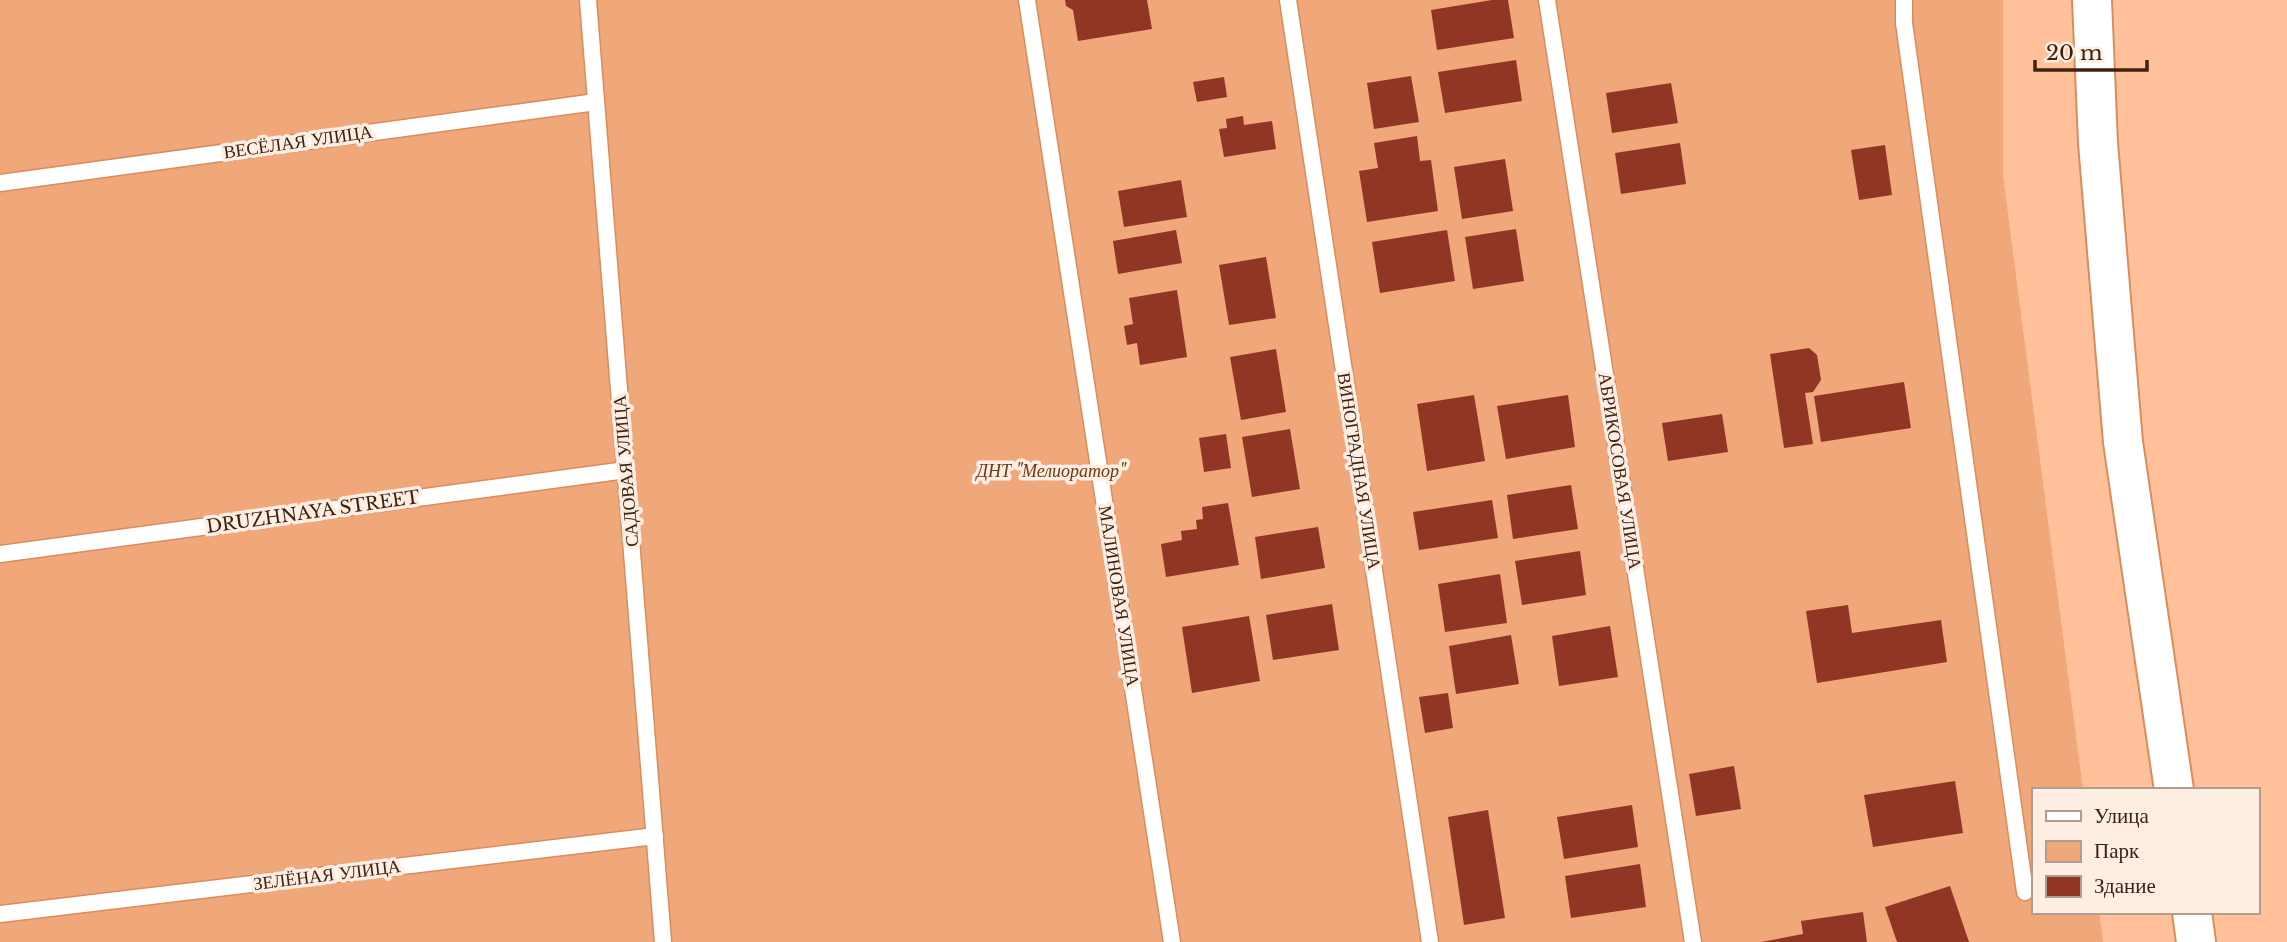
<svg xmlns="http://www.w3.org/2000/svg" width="2287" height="942" viewBox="0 0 2287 942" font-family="'Libre Baskerville',serif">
<rect width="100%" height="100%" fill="#ffc09a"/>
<polygon fill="#f0a779" points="0,0 2003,0 2003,176 2083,790 2033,790 2033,912 2099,912 2103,942 0,942"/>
<g fill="#913625">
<polygon points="1065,0 1147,0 1152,29 1078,41 1073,10 1066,6"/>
<polygon points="1492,0 1508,0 1514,38 1437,50 1431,10"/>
<polygon points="1516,60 1522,101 1445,113 1438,72"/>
<polygon points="1411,76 1419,122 1374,129 1367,83"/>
<polygon points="1224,77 1227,97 1197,102 1193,82"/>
<polygon points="1671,83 1678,123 1612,133 1606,93"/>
<polygon points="1243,116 1244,125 1272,121 1276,149 1224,157 1219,129 1227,128 1226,119"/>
<polygon points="1417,136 1420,161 1431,160 1438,211 1367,222 1359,171 1378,168 1374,143"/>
<polygon points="1680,143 1686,184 1621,194 1615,153"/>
<polygon points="1885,145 1892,195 1859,200 1851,150"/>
<polygon points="1505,159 1513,211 1462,219 1454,167"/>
<polygon points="1181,180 1187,217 1124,227 1118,191"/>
<polygon points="1516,229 1524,281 1473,289 1465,237"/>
<polygon points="1176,230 1182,263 1118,274 1113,241"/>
<polygon points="1447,230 1455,281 1380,293 1372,242"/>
<polygon points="1266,257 1276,318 1229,325 1219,265"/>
<polygon points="1177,290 1187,357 1140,365 1137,343 1127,345 1124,326 1133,324 1129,298"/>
<polygon points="1809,348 1817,355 1821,380 1813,392 1805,393 1813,444 1784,448 1770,354"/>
<polygon points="1276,349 1286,412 1241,420 1230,357"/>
<polygon points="1904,382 1911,428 1821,442 1814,396"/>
<polygon points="1474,395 1485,461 1427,471 1417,404"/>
<polygon points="1568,395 1575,447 1506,459 1497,406"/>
<polygon points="1722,414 1728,452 1668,461 1662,423"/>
<polygon points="1290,429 1300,489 1252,497 1242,437"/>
<polygon points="1226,434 1231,468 1204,472 1199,438"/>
<polygon points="1571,485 1578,529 1513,539 1507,495"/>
<polygon points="1492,500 1498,538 1419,550 1413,512"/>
<polygon points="1228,503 1239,565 1166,577 1161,544 1182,540 1181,531 1197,529 1196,520 1203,519 1202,507"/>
<polygon points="1318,527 1325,568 1261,579 1255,537"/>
<polygon points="1580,551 1586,595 1522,605 1515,561"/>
<polygon points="1500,574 1507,623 1445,632 1438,584"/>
<polygon points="1332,604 1339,650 1273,660 1266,615"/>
<polygon points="1848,605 1852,633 1941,620 1947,662 1817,683 1806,611"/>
<polygon points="1249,616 1260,681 1192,693 1182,627"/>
<polygon points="1610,626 1618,677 1559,686 1552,636"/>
<polygon points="1511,635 1519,684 1456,694 1449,646"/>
<polygon points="1448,693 1453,728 1425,733 1419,697"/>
<polygon points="1734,766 1741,809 1696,816 1689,774"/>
<polygon points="1955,781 1963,833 1873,847 1864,795"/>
<polygon points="1632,805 1638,847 1564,859 1557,817"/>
<polygon points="1488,810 1505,918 1464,925 1448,817"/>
<polygon points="1640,864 1646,907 1571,918 1565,876"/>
<polygon points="1950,886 1969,942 1897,942 1885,907"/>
<polygon points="1863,912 1867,942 1761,942 1803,934 1801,921"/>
</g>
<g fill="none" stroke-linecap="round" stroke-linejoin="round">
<defs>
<g id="lane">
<polyline points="588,0 663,942"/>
<polyline points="1027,0 1172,942"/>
<polyline points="1288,0 1430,942"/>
<polyline points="1547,0 1693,942"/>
<polyline points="1904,0 1904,23 2025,892"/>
<polyline points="0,183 596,102"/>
<polyline points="0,554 626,470"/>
<polyline points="0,914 655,836"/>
</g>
<g id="secondary">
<polyline points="2092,0 2098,143 2123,442 2174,790"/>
<polyline points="2192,912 2196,942"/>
</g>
</defs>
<use href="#lane" stroke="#d78d5e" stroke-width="19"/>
<use href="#secondary" stroke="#d78d5e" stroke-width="42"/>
<use href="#lane" stroke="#fff" stroke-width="16"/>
<use href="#secondary" stroke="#fff" stroke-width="38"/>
</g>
<g text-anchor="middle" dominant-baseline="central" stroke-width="7" stroke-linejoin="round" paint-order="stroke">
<g font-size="18" fill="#3f220e" stroke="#fdede3">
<text transform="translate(298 142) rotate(-8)">ВЕСЁЛАЯ УЛИЦА</text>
<text transform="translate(626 471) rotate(-95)">САДОВАЯ УЛИЦА</text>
<text transform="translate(1359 471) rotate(81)">ВИНОГРАДНАЯ УЛИЦА</text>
<text transform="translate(1620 471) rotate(81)">АБРИКОСОВАЯ УЛИЦА</text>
<text transform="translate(313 512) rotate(-8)">DRUZHNAYA STREET</text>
<text transform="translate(1119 596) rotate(81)">МАЛИНОВАЯ УЛИЦА</text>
<text transform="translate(327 875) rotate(-7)">ЗЕЛЁНАЯ УЛИЦА</text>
</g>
<g font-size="18" font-style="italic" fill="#6e370c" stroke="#fdede3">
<text x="1051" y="471">ДНТ "Мелиоратор"</text>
</g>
</g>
<rect x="2032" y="788" width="228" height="126" fill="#fdede3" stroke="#b19c8e" stroke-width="2"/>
<rect x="2046" y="811" width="35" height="10" fill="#ffffff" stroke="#b19c8e" stroke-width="2"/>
<text x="2094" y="823" font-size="21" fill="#3f220e">Улица</text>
<rect x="2046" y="841" width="35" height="21" fill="#f0a779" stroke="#b19c8e" stroke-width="2"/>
<text x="2094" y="858" font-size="21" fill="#3f220e">Парк</text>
<rect x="2046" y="876" width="35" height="21" fill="#913625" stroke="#b19c8e" stroke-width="2"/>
<text x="2094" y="893" font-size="21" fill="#3f220e">Здание</text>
<path d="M2035 60v10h112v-10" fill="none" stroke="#3f220e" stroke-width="3.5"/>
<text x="2046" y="60" font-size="21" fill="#3f220e" stroke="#fdede3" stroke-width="5" paint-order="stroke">20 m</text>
</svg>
